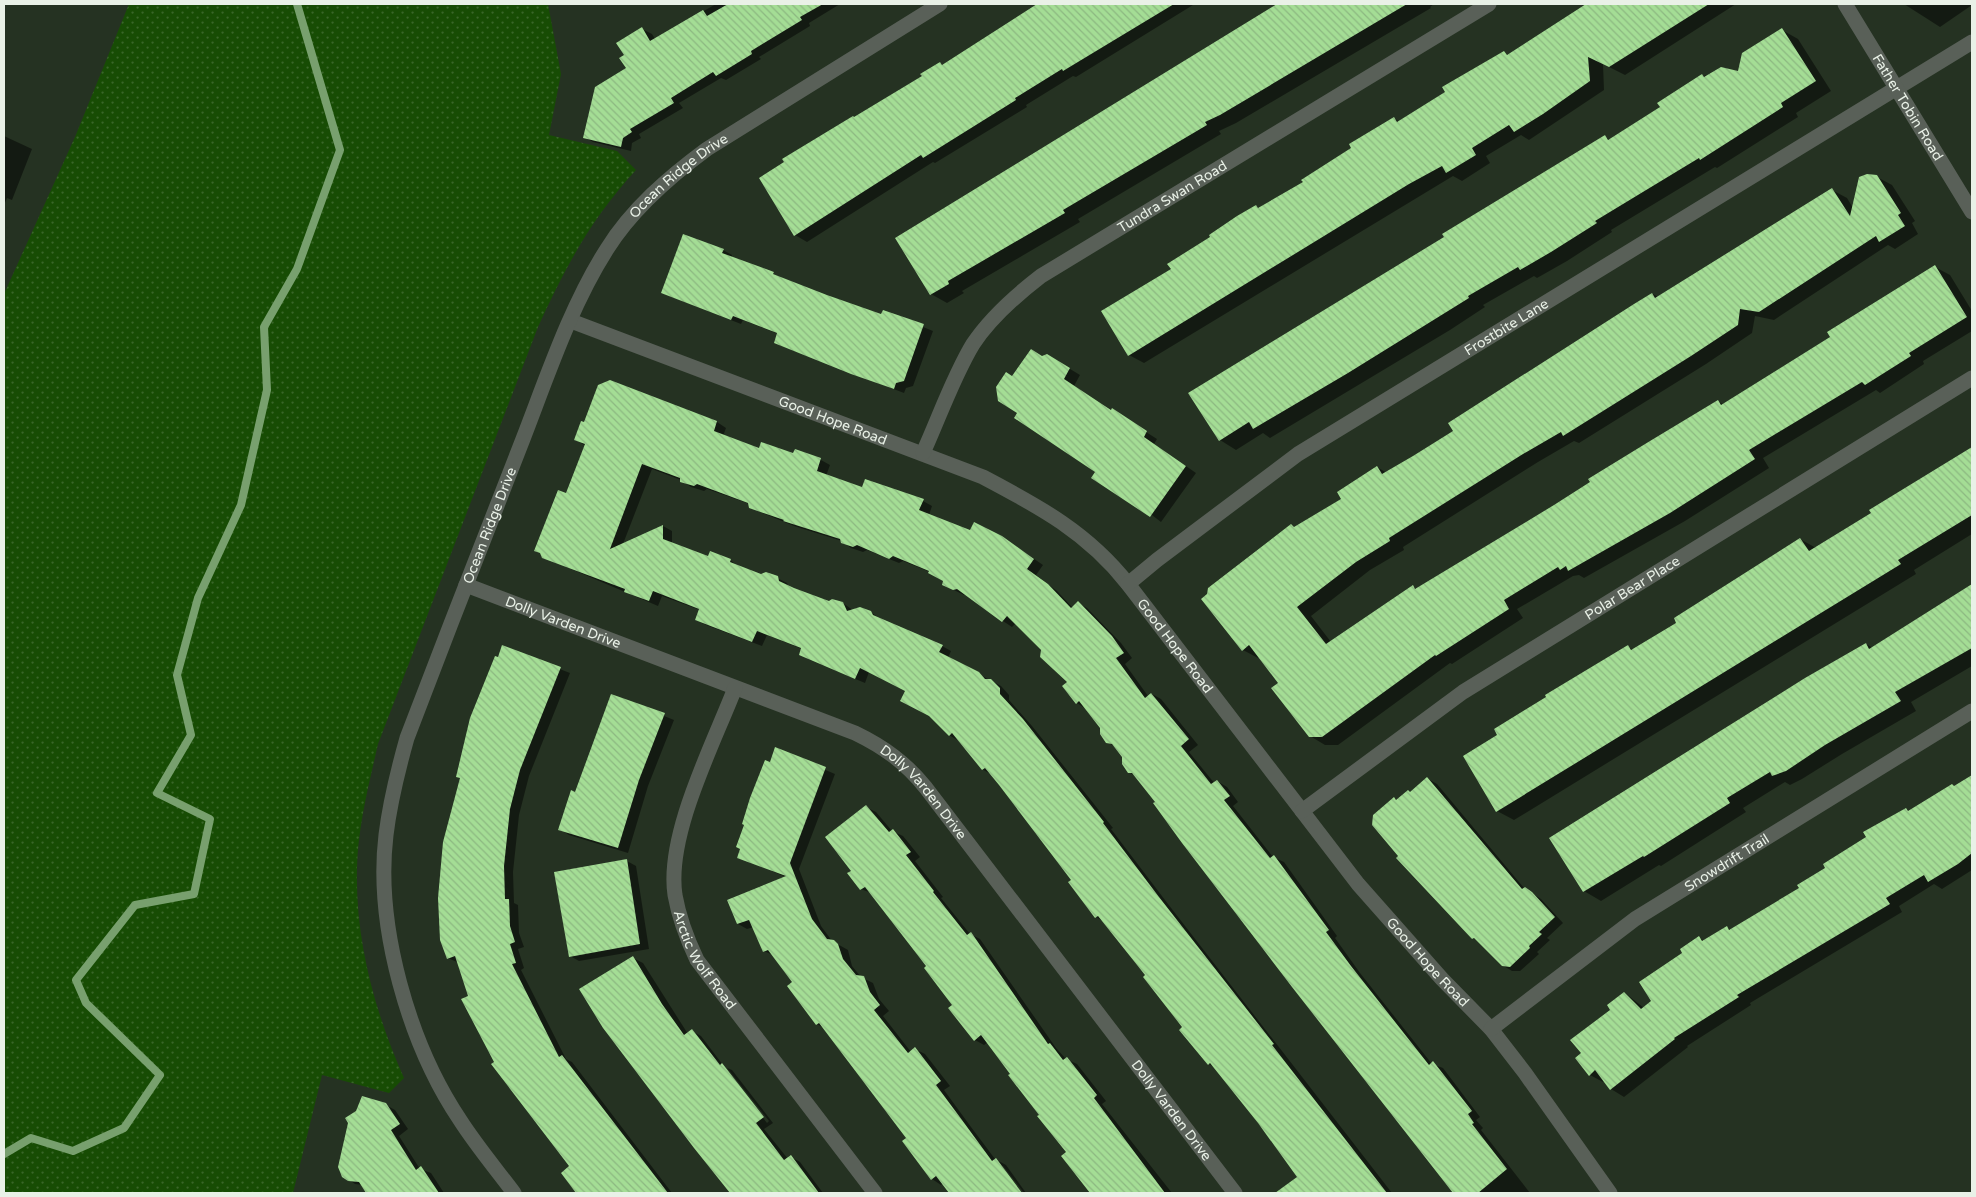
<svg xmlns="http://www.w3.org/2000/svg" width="1976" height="1197" viewBox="0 0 1976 1197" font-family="'Varela Round',sans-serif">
<defs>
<pattern id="park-dots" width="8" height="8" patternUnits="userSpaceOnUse" patternTransform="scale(1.25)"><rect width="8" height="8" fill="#174c04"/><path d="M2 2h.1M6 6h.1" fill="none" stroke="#396629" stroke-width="1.8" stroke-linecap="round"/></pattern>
<pattern id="building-back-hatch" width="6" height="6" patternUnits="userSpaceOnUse" patternTransform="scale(1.25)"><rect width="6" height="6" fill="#a4dd95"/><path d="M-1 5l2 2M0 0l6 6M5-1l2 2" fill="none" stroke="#8cb881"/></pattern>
</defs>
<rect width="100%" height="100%" fill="#253222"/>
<path fill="url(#park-dots)" d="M129 4H548L561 74 549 135 617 151 636 170C591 219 566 266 538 327L378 744C369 784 358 826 357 868 355 940 375 1013 404 1078L389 1093 322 1075 293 1193H4V294L75 137Z"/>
<g fill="#0007">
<polygon points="716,4 840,4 809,23 810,26 759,57 761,59 726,80 721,78 679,103 683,108 639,134 641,138 632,143 631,151 593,142 584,137 627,69 625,55 642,29 652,34 655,39"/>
<polygon points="1038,4 1193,5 1076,77 1073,76 1026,105 1027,107 935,163 933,162 807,242 795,235 855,118 923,76 940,63 944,66"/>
<polygon points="1279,4 1434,4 1430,7 1431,8 1236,123 1219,131 1221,134 1078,219 1080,222 962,291 964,293 947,303 931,294 897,238"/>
<polygon points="1588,4 1736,4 1625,75 1603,64 1604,90 1529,140 1521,135 1486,156 1490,163 1462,181 1453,176 1144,363 1129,355 1172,269 1212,237 1256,206 1260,209 1304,183 1394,118 1400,122 1504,53 1508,55"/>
<polygon points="1904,4 1972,4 1972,5 1940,27"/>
<polygon points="1782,30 1798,39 1831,91 1796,113 1798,117 1717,168 1715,167 1611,230 1612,232 1567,261 1537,278 1534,276 1483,305 1485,307 1450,330 1270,438 1263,433 1236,450 1220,440 1445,238 1605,137 1610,140 1662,108 1702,76 1739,72"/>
<polygon points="4,136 32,149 12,200 7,198 4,205"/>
<polygon points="1877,177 1892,185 1915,221 1912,223 1918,234 1895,249 1888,245 1774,320 1755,316 1752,333 1706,364 1579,443 1574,441 1538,462 1403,547 1404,550 1370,570 1311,616 1331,642 1413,587 1417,589 1555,506 1718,401 1724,405 1832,337 1935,267 1950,275 1972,311 1972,331 1923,361 1924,364 1880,393 1876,390 1763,458 1769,468 1685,521 1584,578 1579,575 1573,576 1517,609 1523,618 1452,664 1450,663 1338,745 1325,745 1310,736 1280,683 1260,656 1258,658 1243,650 1295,528 1343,499 1377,467 1387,473 1455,431 1653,294 1658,297 1832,190 1847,198 1853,208"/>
<polygon points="723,250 732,255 732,258 783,278 882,316 883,311 933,331 913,386 906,388 904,393 784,347 775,342 778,334 743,320 741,324 662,293"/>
<polygon points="1047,355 1080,375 1074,386 1157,439 1154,444 1196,473 1161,522 1019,413 1013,377"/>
<polygon points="610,381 717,422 726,428 723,436 759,450 794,455 796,451 821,460 830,465 826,476 863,489 923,501 932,506 929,515 971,531 1002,537 1043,565 1036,575 1057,591 1073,608 1078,603 1087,608 1121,643 1132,658 1125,664 1148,696 1152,694 1161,699 1198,745 1189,752 1215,784 1217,781 1227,787 1238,802 1233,806 1273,857 1284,862 1337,936 1335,938 1360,973 1432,1064 1443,1068 1480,1117 1476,1120 1483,1128 1481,1130 1530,1193 1454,1193 1157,802 1135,776 1129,772 1123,756 1116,747 1107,742 1101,728 1086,709 1077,703 1069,682 1016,623 1012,627 1003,621 966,594 964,595 944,585 944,581 930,572 903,561 899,563 867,550 863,552 851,548 842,541 794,526 760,512 750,504 707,489 704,491 691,487 681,480 652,469 623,544 663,526 672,531 672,544 709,557 730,560 739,567 761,576 777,578 787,583 788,586 829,603 843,603 854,611 871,612 881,620 942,646 951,651 948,658 1001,686 1009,695 1009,700 1032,726 1113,828 1111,829 1168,904 1392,1193 1306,1193 1295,1179 1298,1177 1227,1081 1216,1068 1209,1064 1147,975 1106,923 1096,917 1073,880 992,775 982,769 959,741 949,735 906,691 869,672 865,683 810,660 800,654 802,649 767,635 762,646 706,625 696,620 700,610 662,596 658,606 543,557 586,446 576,440"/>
<polygon points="1972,449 1972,534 1914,570 1916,574 1514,820 1497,811 1499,735 1628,647 1634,650 1678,623 1800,539 1816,548 1873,513 1871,510"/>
<polygon points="1972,586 1972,666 1911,702 1916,711 1842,754 1802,779 1790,785 1785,782 1743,808 1746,812 1661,866 1659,865 1601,901 1584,891 1551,838 1866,644 1873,648"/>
<polygon points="503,647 570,673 529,776 519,815 513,872 514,903 518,905 519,933 524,947 518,949 524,968 521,970 566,1059 572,1062 672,1193 578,1193 563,1173 571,1167 496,1063 469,996 459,963 448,958 499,658"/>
<polygon points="612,695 674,720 648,786 628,853 569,835 560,829 576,793"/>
<polygon points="776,749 835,774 799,869 821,926 832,941 848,950 852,966 861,977 873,983 879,999 889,1011 883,1016 911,1052 915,1049 925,1054 950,1086 944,1090 971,1127 995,1159 1006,1165 1026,1193 1024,1193 1003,1166 1000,1166 1021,1193 951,1193 943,1183 941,1185 932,1179 908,1138 825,1029 817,1024 793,982 775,956 764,951 754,927 747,929 738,924 786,877 738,857"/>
<polygon points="1972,777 1972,870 1942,889 1934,884 1899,906 1902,912 1750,1003 1751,1005 1687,1046 1688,1047 1624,1097 1611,1089 1605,1081 1603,1082 1590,1075 1582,1054 1625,993 1644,1008 1653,1001 1684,953 1699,938 1705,941 1727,928 1732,930 1801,888 1906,809 1910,812"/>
<polygon points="1428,779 1437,784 1524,888 1541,899 1563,923 1547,938 1550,940 1537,952 1539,954 1520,971 1512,971 1502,965 1481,943 1473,938 1398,858 1394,798 1397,800 1411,793"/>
<polygon points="866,807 876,812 892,831 903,836 920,857 915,861 943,897 941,898 970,934 980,939 1056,1048 1066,1059 1077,1064 1106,1101 1102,1104 1172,1193 1092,1193 1063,1156 1067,1152 988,1042 984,1045 975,1040 928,966 871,893 861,889 852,872"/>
<polygon points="627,861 636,866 649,949 579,961 570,956"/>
<polygon points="633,958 643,963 688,1034 692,1031 701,1036 767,1123 769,1121 727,1068 732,1070 773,1123 764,1129 788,1159 791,1157 800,1162 823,1193 734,1193 604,1027"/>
<polygon points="386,1105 395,1110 408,1129 399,1136 420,1169 431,1173 444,1193 368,1193 363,1185 355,1184 340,1173 339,1167"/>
</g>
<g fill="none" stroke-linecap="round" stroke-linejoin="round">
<polyline stroke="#78a06e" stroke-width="8" points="4,1154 31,1138 73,1151 124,1128 160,1075 86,1003 76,980 135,905 194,894 210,819 157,793 191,735 177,675 198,598 241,505 267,390 264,327 297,269 340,150 297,4"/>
</g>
<g fill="url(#building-back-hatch)">
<polygon points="728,4 823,4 800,17 802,20 751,51 752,54 716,76 713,72 671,98 674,103 630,129 632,132 623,138 621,147 583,138 595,87 626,68 619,58 624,55 616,43 642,27 650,41 703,10 707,16"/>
<polygon points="1037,4 1174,4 1063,71 1062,69 1015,98 1016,100 923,158 921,155 794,236 759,178 784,162 782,159 853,116 854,117 922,76 920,74 940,62 942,65"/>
<polygon points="1277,4 1407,4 1220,115 1205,122 1207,125 1063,210 1065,213 948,281 949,284 930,295 895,238"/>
<polygon points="1586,4 1709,4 1609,67 1588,57 1590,81 1543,114 1514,132 1509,125 1472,148 1476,155 1446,173 1442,166 1409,184 1128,356 1101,311 1171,269 1167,264 1210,237 1209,235 1237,216 1256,205 1258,208 1303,182 1301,180 1351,148 1349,144 1394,117 1397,122 1445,92 1442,87 1504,51 1507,55"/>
<polygon points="1782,28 1816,81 1781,103 1783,107 1700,160 1699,158 1595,221 1597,223 1551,252 1520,270 1518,267 1468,296 1469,298 1348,373 1253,429 1249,422 1219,441 1188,393 1444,237 1442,234 1605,135 1608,140 1660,107 1657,103 1702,74 1704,77 1721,67 1738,71 1742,53"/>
<polygon points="1867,174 1877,175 1901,213 1898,215 1905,226 1879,242 1876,236 1759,312 1740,309 1738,325 1691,356 1563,436 1561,432 1523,454 1389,538 1390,541 1356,562 1297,607 1326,644 1413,585 1415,589 1554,505 1590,482 1588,479 1650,441 1718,400 1721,405 1830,337 1827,332 1935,265 1967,317 1909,353 1911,356 1865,385 1862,382 1749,450 1755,459 1670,513 1568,571 1566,566 1560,570 1558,567 1504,600 1509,609 1436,656 1435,655 1322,737 1309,737 1271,688 1278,683 1249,645 1242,651 1201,599 1207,594 1208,588 1291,524 1294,527 1341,499 1337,492 1377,466 1382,474 1413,456 1453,431 1448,423 1634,304 1652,293 1655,298 1832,188 1850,216 1859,177"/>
<polygon points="683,234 724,249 722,253 774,272 773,274 827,295 881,314 883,310 924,324 904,381 896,383 894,389 851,374 774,343 777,333 733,316 731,320 661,293"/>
<polygon points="1031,349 1042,356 1047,354 1070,368 1064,379 1111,410 1112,408 1147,431 1144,437 1186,466 1150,517 1091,478 1095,472 1014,418 1017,413 998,401 996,387 1006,372 1012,376"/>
<polygon points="610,380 717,421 714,431 759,448 761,442 793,453 795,449 821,458 817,471 862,487 865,479 924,499 919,510 970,530 974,522 1002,536 1034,559 1027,569 1048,584 1071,608 1078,601 1112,636 1124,653 1116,658 1145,698 1151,693 1189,739 1181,746 1211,784 1217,780 1230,796 1224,800 1270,858 1274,855 1329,930 1326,932 1351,966 1429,1065 1433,1061 1472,1111 1468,1114 1474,1123 1472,1124 1507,1169 1478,1193 1453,1193 1292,987 1182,843 1153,803 1155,802 1132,773 1128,773 1122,764 1122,757 1112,744 1106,743 1100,734 1100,728 1079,701 1076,704 1062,686 1067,682 1040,657 1041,650 1007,616 1002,622 957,589 953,590 942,585 943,581 928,573 929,571 893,556 889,559 857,545 853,547 841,543 840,539 783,521 784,520 749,508 748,503 697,484 694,486 680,482 680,478 642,464 610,549 663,525 663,539 708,556 710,551 731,559 730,562 761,574 766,572 778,576 779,581 794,588 829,601 832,599 843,602 847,611 860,607 871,611 873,615 943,645 939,652 979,672 985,679 991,679 1000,688 1000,694 1023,719 1104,822 1103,823 1159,897 1274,1044 1272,1045 1387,1193 1275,1193 1297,1177 1258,1123 1210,1063 1208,1065 1179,1030 1182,1027 1143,977 1145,975 1098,916 1095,918 1068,882 1071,880 999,785 985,768 982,770 952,733 949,736 929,716 900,701 905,691 860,668 855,679 799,655 801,648 757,631 752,642 695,620 699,609 653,591 649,601 624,592 625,589 542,558 540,553 534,551 558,490 566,493 585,444 574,440 581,421 584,422 598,385"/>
<polygon points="1972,447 1972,515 1898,560 1901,564 1496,812 1463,756 1497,735 1494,729 1546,697 1545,695 1628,645 1631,650 1676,623 1674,618 1800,538 1809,551 1871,513 1869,510"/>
<polygon points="1972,584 1972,648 1895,692 1901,701 1825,745 1786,771 1772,776 1770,772 1727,798 1730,803 1644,857 1643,856 1583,892 1549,838 1805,678 1866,643 1869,649"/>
<polygon points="502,645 561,667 520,770 510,809 504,866 505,899 509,899 510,926 515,942 510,944 516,963 512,964 559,1057 562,1055 668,1193 576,1193 561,1173 569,1166 491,1064 494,1062 461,999 468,996 455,956 447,959 440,940 438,898 443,842 460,778 456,777 470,718 495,656 498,657"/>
<polygon points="611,694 665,713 639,780 618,848 558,830 571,790 575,792"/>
<polygon points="775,747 826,767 790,863 812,919 827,939 834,940 838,944 843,959 856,975 864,976 870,992 880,1005 874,1010 908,1053 915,1047 941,1081 936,1085 962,1120 992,1161 996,1158 1022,1193 949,1193 936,1176 931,1180 902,1141 906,1138 819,1023 816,1025 787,986 792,982 768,950 763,952 749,920 737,924 727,900 786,876 737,858 740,849 736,847 744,825 742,824 750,798 765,760 770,762"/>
<polygon points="1972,775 1972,853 1958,864 1928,882 1924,875 1886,898 1890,904 1737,995 1739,997 1674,1038 1675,1039 1610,1090 1595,1070 1589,1076 1575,1058 1581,1053 1570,1040 1610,1010 1607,1005 1624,992 1641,1009 1651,1001 1639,982 1682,953 1680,949 1699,936 1702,941 1727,926 1729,930 1799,888 1797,885 1825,868 1823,864 1866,837 1863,832 1906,808 1908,811 1952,784 1954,786"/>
<polygon points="1427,777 1522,889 1525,887 1532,892 1555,917 1539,932 1542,934 1529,946 1530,948 1510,967 1502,966 1474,938 1472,939 1396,858 1398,856 1372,825 1373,815 1394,797 1396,800 1408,790 1410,792"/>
<polygon points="866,805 889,832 893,829 911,852 906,855 934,891 933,892 967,935 971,932 1048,1044 1050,1043 1063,1060 1067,1057 1097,1095 1094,1098 1165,1193 1090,1193 1061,1156 1066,1152 1037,1116 1039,1115 1008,1075 1010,1074 981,1035 974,1041 948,1008 952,1005 924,968 926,966 865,887 860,890 847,873 851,871 825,837"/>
<polygon points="627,859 640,944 569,957 554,872"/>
<polygon points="633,956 662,1004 684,1035 692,1029 720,1065 722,1063 764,1117 756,1123 784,1160 791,1155 819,1193 730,1193 694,1148 603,1028 579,989"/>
<polygon points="362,1096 386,1103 400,1124 391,1130 416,1170 421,1166 439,1193 366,1193 359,1182 348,1181 342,1177 338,1167 348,1123 345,1118 356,1111"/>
</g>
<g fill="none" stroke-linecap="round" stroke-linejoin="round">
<g stroke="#596058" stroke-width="15">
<path id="s1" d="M571 321 983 477C1040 507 1088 533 1128 584L1358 884 1442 979 1491 1029 1525 1073 1610 1193"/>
<path id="s2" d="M923 453C939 418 953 377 973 344 991 317 1015 296 1041 276L1489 4"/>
<path id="s3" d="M1128 584 1157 560 1298 454 1972 42"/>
<path id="s4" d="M466 585 855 733C884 747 906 763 926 788L1235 1193"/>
<path id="s5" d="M735 688C713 745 666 835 675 895 679 918 687 939 697 960L875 1193"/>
<path id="s6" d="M1302 811 1463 692 1972 378"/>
<path id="s7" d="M1491 1029 1635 919 1972 711"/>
<path id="s8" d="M514 1193C496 1169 476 1145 460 1120 409 1044 375 926 386 835 390 802 398 770 407 738 445 638 484 539 523 439 547 377 571 305 607 249 632 209 669 177 707 149L940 4"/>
</g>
<path stroke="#596058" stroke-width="15" id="s9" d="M1845 4 1972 212"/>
</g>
<g text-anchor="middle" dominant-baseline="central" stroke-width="5" stroke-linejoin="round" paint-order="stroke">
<g font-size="14" fill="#e9f1e7" stroke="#1b2818">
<text stroke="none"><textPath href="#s9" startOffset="121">Father Tobin Road</textPath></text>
<text stroke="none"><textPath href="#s8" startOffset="1122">Ocean Ridge Drive</textPath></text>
<text stroke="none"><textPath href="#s2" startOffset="370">Tundra Swan Road</textPath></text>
<text stroke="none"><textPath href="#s3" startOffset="458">Frostbite Lane</textPath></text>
<text stroke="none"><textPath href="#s1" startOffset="280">Good Hope Road</textPath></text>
<text stroke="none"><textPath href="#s8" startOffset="718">Ocean Ridge Drive</textPath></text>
<text stroke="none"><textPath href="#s6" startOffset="399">Polar Bear Place</textPath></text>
<text stroke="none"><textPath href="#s4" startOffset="104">Dolly Varden Drive</textPath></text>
<text stroke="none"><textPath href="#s1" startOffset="700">Good Hope Road</textPath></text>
<text stroke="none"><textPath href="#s4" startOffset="508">Dolly Varden Drive</textPath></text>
<text stroke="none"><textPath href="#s7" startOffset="289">Snowdrift Trail</textPath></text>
<text stroke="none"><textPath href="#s5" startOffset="290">Arctic Wolf Road</textPath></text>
<text stroke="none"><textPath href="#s1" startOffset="1105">Good Hope Road</textPath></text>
<text stroke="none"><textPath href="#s4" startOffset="912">Dolly Varden Drive</textPath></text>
</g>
</g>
<rect width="1976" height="1197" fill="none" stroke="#e9f1e7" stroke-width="10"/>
</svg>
